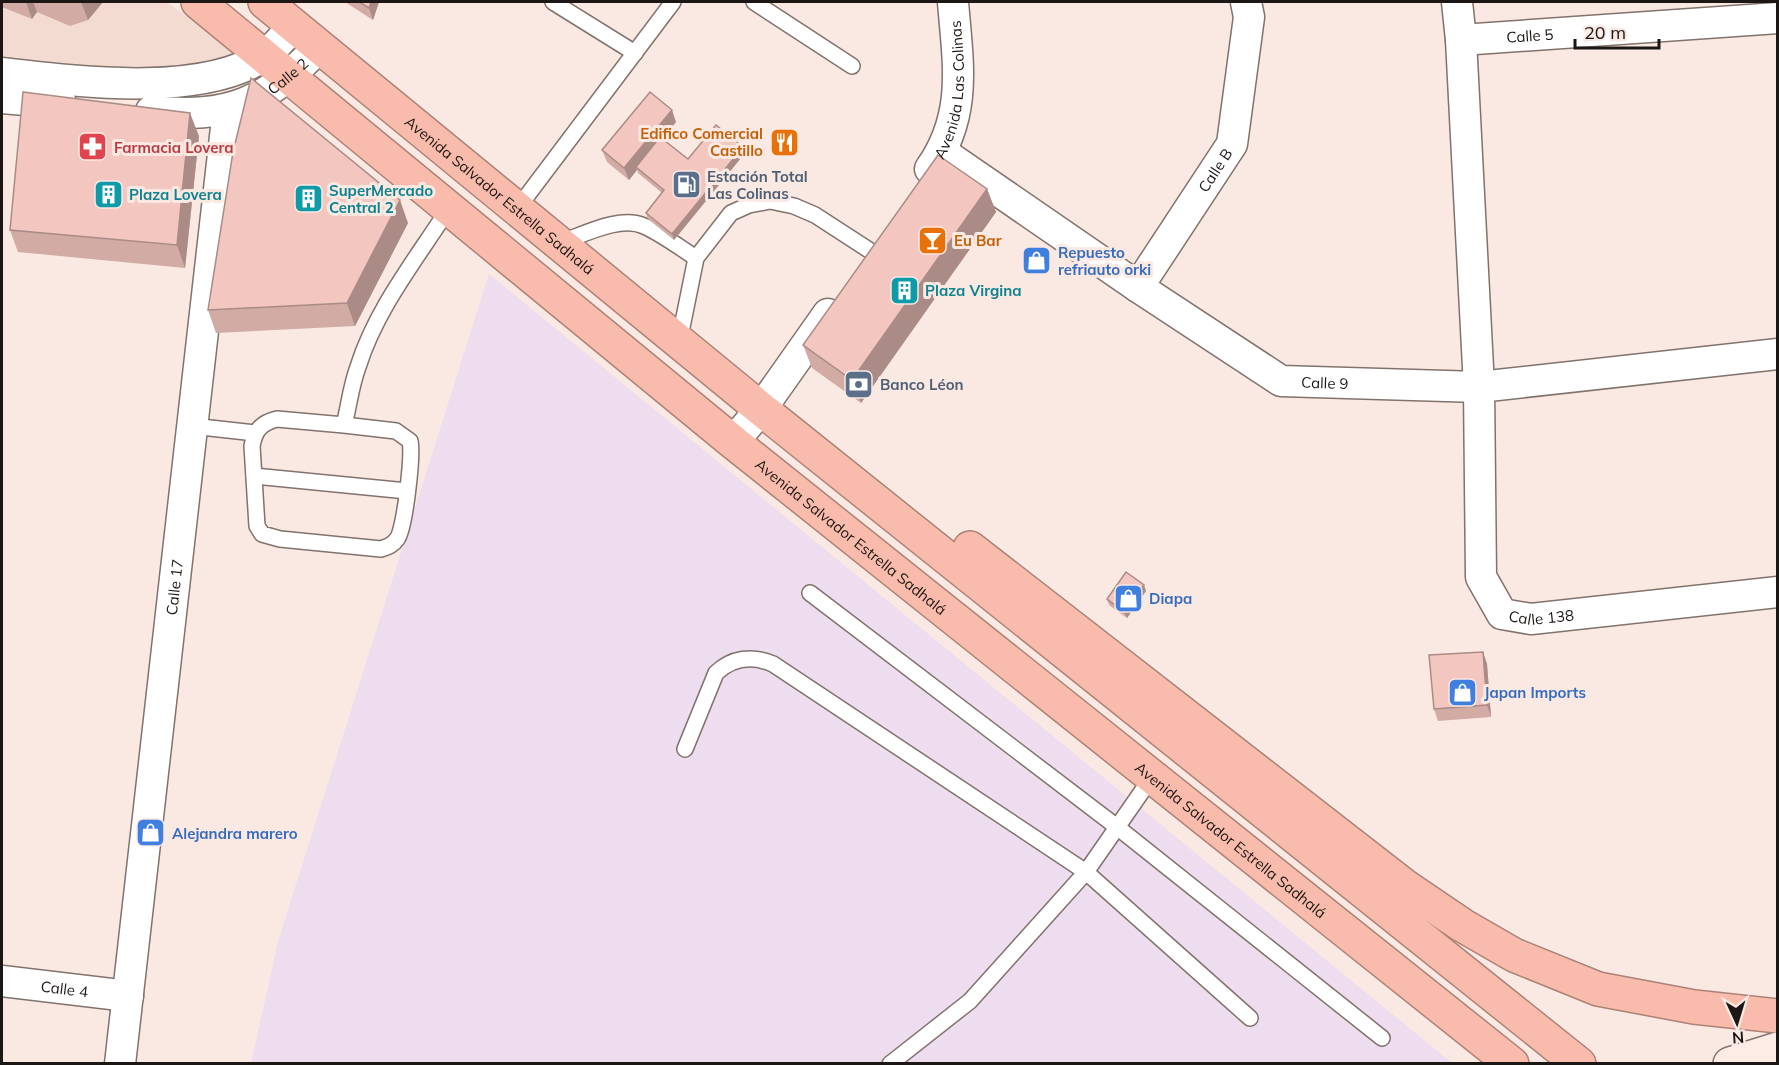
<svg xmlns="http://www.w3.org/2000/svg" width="1779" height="1065" viewBox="0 0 1779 1065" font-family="Mulish,sans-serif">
<rect width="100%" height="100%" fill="#fae9e3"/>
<polygon fill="#f4dbd1" points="2,2 167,2 248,64 208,78 2,56"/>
<polygon fill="#ede" points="489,274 1452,1063 251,1064 279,938"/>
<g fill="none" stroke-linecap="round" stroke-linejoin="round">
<defs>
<g id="lane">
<polyline points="553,2 635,53"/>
<polyline points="754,2 852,66"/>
<polyline points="517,209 673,2"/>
<path d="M559 243C583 235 620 215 644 226 662 234 679 247 696 258"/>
<polyline points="679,342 696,258 731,213 749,205 770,201 794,206 815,215 872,252"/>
<path d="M344 425 396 431 410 441C413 454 405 529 397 539 393 545 388 547 381 549L280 539 262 534 257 526 252 446C255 430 261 423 277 419L344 425C349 406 351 385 358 367 376 309 417 258 449 208"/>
<polyline points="192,426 255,433"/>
<polyline points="254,476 407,491"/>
<polyline points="810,593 1117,827 1382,1038"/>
<path d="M685 749 716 673C732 658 752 655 773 664L1086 872 1250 1018"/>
<polyline points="890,1064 970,1001 1086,872 1152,777"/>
</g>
<g id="street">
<path id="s1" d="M1457 2 1461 40 1479 387 1481 577 1502 614 1531 619 1778 592"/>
<path id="s2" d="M1461 40 1778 18"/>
<path d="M2 73C72 81 206 99 266 54 277 46 285 35 294 25"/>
<polyline points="2,98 61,103"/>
<path id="s3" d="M151 111C230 119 265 103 320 46"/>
<path id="s4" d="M942 152 1138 287 1281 381 1479 387 1778 354"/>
<path id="s5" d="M930 169C968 115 958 64 953 2"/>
<path id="s6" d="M1138 287 1232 144 1249 17 1246 2"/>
<polyline points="733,442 761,409 828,314"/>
<path id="s7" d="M2 981 128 996"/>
<path id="s8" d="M120 1064 228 110"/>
</g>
<polyline id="secondary" points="1730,1064 1778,1049"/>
<g id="highway">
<path id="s9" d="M198 2 733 442 1512 1064"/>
<path id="s10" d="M265 2 761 409 1579 1064"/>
<polyline points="970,548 1406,887 1462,925 1514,955 1598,989 1694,1007 1778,1016"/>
</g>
</defs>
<use href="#lane" stroke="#81726c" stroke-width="18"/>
<use href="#street" stroke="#81726c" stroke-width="33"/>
<use href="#secondary" stroke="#81726c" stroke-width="36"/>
<use href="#highway" stroke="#ac8276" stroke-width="36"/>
<use href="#lane" stroke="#fff" stroke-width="15"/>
<use href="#street" stroke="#fff" stroke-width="30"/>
<use href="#secondary" stroke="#fdebe6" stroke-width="33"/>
<use href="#highway" stroke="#f9bbab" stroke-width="33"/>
</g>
<g fill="#d1aba4">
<polygon points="2,2 103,2 88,20 70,26 37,12 32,19 2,7"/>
<polygon points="345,2 379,2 373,20"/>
<polygon points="676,122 662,139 688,159 745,153 674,240 648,219 646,213 662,193 638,173 637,170 629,180 607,162 602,150"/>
<polygon points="199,136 185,268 18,252 10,230"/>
<polygon points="987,189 996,212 861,403 812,368 803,345"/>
<polygon points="408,223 355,326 216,333 208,310"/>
<polygon points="1146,591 1127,618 1109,605 1107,599"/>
<polygon points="1483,652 1487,664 1491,717 1438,721 1434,709"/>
</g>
<g fill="#aa8b86">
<polygon points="26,2 33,2 37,12 32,19"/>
<polygon points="81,2 103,2 88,20"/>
<polygon points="371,2 379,2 373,20 369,8"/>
<polygon points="672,110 676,122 638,169 636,167 637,170 629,180 624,168"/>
<polygon points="190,113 199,136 185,268 177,245"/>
<polygon points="743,147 745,153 674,240 672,234"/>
<polygon points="987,189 996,212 861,403 852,380"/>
<polygon points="400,200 408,223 355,326 347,303"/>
<polygon points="1144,585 1146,591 1127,618 1124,612"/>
<polygon points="1483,652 1487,664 1491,717 1487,705"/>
</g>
<g fill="#f3c7bf" stroke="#aa8b86" stroke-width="1.5">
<polygon points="359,2 371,2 369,8"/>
<polygon points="251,78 400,200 347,303 208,310 233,152"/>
<polygon points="23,92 190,113 177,245 10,230"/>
<polygon points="650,92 672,110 624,168 602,150"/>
<polygon points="716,125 743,147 672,234 646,213 664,190 636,167 660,137 688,159"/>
<polygon points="938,155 987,189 852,380 803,345"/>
<polygon points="1126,572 1144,585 1124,612 1107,599"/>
<polygon points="1483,652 1487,705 1434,709 1429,655"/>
</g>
<defs>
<symbol id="restaurant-square" viewBox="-11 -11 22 22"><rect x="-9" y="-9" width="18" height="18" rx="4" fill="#e8710a" stroke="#fae9e3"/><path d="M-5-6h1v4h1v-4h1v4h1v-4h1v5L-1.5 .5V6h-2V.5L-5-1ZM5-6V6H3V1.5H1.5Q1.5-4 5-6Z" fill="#fff"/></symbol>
<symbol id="pharmacy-square" viewBox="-11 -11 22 22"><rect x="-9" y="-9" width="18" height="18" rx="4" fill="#e0444e" stroke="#fae9e3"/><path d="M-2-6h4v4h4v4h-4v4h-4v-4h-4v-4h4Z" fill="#fff"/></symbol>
<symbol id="fuel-square" viewBox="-11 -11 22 22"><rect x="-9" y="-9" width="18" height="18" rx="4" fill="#5c6f8a" stroke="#fae9e3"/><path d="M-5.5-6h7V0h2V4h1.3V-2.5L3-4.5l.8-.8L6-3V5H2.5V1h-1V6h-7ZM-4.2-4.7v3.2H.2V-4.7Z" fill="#fff"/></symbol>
<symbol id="building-square" viewBox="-11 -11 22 22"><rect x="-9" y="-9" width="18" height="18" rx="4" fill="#0f9aa8" stroke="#fae9e3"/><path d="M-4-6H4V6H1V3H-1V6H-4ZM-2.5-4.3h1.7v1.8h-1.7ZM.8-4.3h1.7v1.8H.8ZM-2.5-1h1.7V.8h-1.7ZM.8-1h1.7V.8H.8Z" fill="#fff"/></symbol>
<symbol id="bar-square" viewBox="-11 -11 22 22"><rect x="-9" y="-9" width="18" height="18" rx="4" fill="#e8710a" stroke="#fae9e3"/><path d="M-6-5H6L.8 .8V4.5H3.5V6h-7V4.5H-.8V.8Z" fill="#fff"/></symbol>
<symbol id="shop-square" viewBox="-11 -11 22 22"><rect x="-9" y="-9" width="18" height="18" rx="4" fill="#3f7fe0" stroke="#fae9e3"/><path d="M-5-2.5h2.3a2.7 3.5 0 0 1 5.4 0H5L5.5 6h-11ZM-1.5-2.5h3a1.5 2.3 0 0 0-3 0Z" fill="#fff"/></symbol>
<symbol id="bank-square" viewBox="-11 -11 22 22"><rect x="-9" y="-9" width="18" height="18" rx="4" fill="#5c6f8a" stroke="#fae9e3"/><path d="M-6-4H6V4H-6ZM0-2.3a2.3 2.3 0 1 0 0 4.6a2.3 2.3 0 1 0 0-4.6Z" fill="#fff"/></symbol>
</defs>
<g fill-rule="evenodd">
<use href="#restaurant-square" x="768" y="126" width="33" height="33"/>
<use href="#pharmacy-square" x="76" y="130" width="33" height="33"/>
<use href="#fuel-square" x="670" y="168" width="33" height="33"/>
<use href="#building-square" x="92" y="178" width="33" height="33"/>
<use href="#building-square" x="292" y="182" width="33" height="33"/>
<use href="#bar-square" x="916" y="224" width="33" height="33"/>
<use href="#shop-square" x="1020" y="244" width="33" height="33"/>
<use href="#building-square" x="888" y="274" width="33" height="33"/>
<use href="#bank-square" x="842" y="368" width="33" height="33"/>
<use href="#shop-square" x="1112" y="582" width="33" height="33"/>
<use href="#shop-square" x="1446" y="676" width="33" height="33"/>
<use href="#shop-square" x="134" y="816" width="33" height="33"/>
</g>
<g text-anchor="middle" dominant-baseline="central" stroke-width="6" stroke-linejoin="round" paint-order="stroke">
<g font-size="15" fill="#1c1714" stroke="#fae9e3">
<text stroke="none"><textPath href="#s2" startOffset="69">Calle 5</textPath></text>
<text stroke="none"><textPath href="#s3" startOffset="146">Calle 2</textPath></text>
<text stroke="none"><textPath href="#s5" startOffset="84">Avenida Las Colinas</textPath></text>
<text stroke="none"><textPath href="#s6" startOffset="140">Calle B</textPath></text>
<text stroke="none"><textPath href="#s10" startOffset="304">Avenida Salvador Estrella Sadhalá</textPath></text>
<text stroke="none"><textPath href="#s4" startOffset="453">Calle 9</textPath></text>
<text stroke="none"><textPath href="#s9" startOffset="844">Avenida Salvador Estrella Sadhalá</textPath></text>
<text stroke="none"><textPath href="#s8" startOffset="480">Calle 17</textPath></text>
<text stroke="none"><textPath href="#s1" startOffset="658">Calle 138</textPath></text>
<text stroke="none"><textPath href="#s9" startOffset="1330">Avenida Salvador Estrella Sadhalá</textPath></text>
<text stroke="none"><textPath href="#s7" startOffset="63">Calle 4</textPath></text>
</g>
<g font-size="15" font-weight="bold" fill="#c56008" stroke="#fae9e3" text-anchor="end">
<text x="763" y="133">Edifico Comercial<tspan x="763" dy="17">Castillo</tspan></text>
<text x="954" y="240" text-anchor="start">Eu Bar</text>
</g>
<g font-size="15" font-weight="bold" fill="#be3a42" stroke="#fae9e3" text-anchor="start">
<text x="114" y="147">Farmacia Lovera</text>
</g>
<g font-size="15" font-weight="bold" fill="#4e5e75" stroke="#fae9e3" text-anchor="start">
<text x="707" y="176">Estación Total<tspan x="707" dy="17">Las Colinas</tspan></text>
<text x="880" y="384">Banco Léon</text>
</g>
<g font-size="15" font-weight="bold" fill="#0d838f" stroke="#fae9e3" text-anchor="start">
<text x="329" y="190">SuperMercado<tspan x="329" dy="17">Central 2</tspan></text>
<text x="129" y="194">Plaza Lovera</text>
<text x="925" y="290">Plaza Virgina</text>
</g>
<g font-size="15" font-weight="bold" fill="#366cbe" stroke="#fae9e3" text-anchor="start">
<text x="1058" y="252">Repuesto<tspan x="1058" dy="17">refriauto orki</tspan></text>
<text x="1149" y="598">Diapa</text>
<text x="1484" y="692">Japan Imports</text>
<text x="172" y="833">Alejandra marero</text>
</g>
</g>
<rect width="1779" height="1065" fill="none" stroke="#1c1714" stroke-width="6"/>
<g transform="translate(1737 1023) rotate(176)" stroke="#fae9e3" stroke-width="4.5" paint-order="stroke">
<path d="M0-4.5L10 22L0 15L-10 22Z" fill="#1c1714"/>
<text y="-9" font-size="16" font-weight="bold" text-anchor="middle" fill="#1c1714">N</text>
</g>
<path d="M1575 39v9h84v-9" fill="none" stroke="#1c1714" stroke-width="3"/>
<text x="1584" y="39" font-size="18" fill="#1c1714" stroke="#fae9e3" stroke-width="4.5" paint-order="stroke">20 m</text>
</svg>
